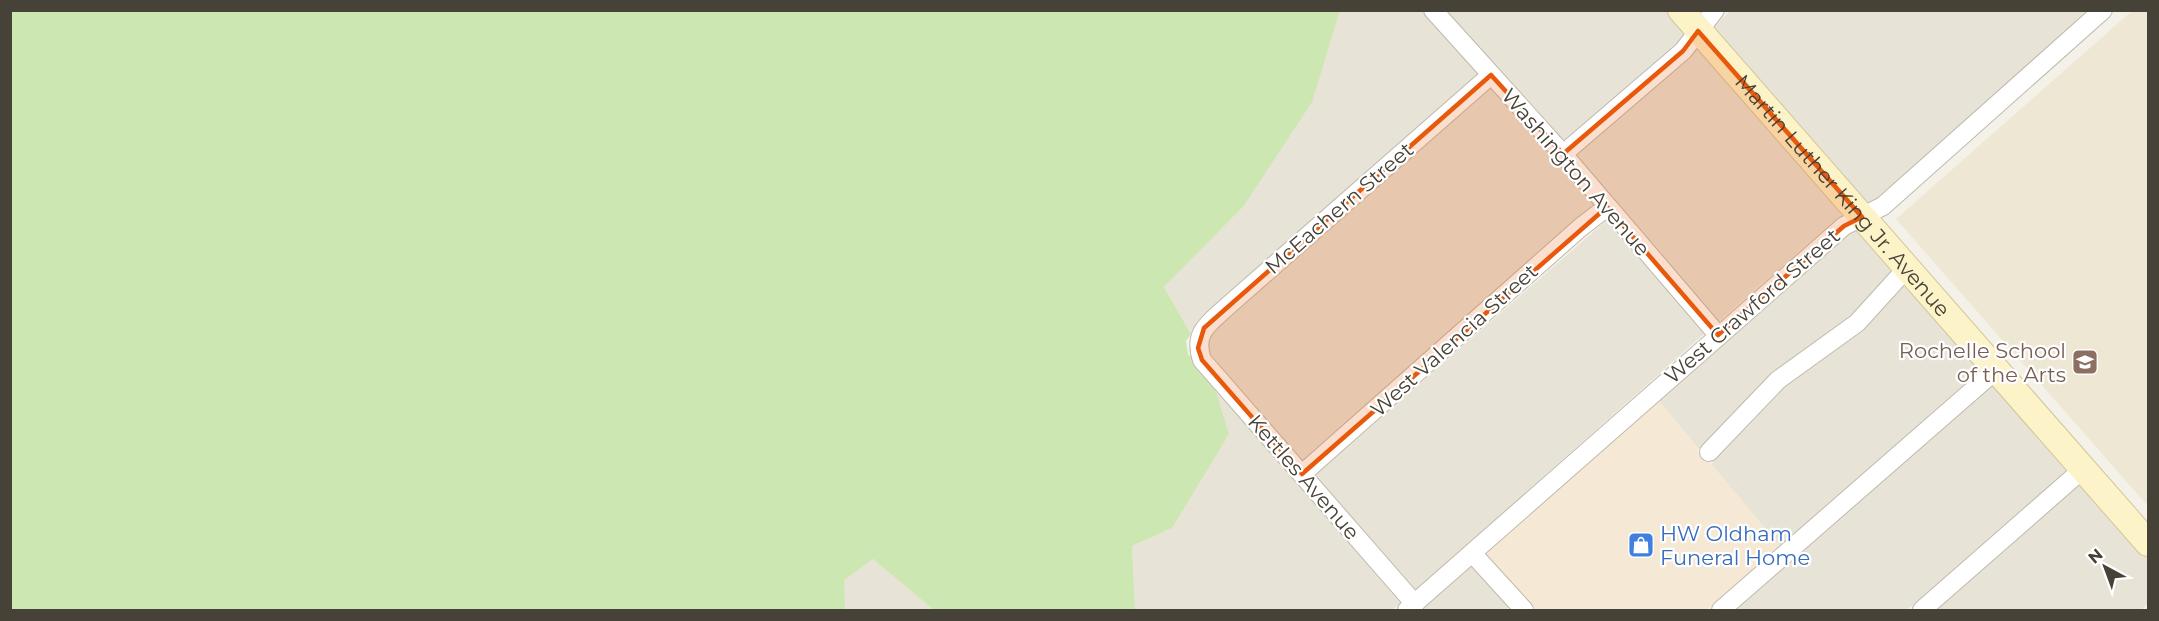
<svg xmlns="http://www.w3.org/2000/svg" width="2159" height="621" viewBox="0 0 2159 621" font-family="Montserrat,sans-serif">
<rect width="100%" height="100%" fill="#f4f1e9"/>
<g fill="#e8e3d7">
<polygon points="1340,11 1422,11 1478,74 1223,297 1197,321 1191,334 1164,287 1243,207"/>
<polygon points="1445,11 1669,11 1687,30 1676,44 1563,142"/>
<polygon points="1730,11 2088,11 1877,198 1863,205 1710,31"/>
<polygon points="1700,45 1848,213 1839,217 1718,322 1575,156 1690,58"/>
<polygon points="1491,88 1594,205 1302,461 1210,356 1207,343 1211,334"/>
<polygon points="1607,220 1705,333 1415,591 1314,476"/>
<polygon points="1861,228 1895,267 1851,316 1771,373 1699,449 1659,401 1850,233"/>
<polygon points="1908,282 1983,368 1780,546 1711,464 1784,387 1863,331"/>
<polygon points="1996,383 2070,467 1907,610 1735,610"/>
<polygon points="1214,386 1402,602 1392,610 1135,610 1132,546 1172,528"/>
<polygon points="2083,481 2148,556 2148,604 2141,610 1936,610"/>
<polygon points="873,559 904,583 934,610 845,610 843,580"/>
<polygon points="1472,566 1509,607 1505,610 1421,610"/>
</g>
<polygon fill="#f5e9d5" points="1659,401 1699,449 1697,452 1711,464 1780,546 1706,610 1536,610 1485,554"/>
<polygon fill="#ede7d3" points="2133,10 2148,11 2148,506 1896,219"/>
<polygon fill="#cde7b2" points="1340,10 1312,102 1243,207 1164,287 1191,334 1186,341 1188,354 1214,386 1229,434 1172,528 1132,546 1135,610 934,610 873,559 844,580 845,610 11,610 10,11"/>
<g fill="none" stroke-linecap="round" stroke-linejoin="round">
<defs>
<g id="street">
<polyline points="1433,10 1563,154 1718,335"/>
<polyline points="1563,154 1683,51 1715,10"/>
<polyline points="1709,452 1778,380 1857,323 1907,268"/>
<polyline points="1302,474 1581,227 1607,207"/>
<polyline points="1472,553 1524,610"/>
<path d="M1415 604 1202 360C1192 331 1211 322 1230 304L1491 75"/>
<polyline points="1407,610 1844,226 1883,206 2103,10"/>
<polyline points="1721,610 1996,370"/>
<polyline points="1922,610 2083,469"/>
</g>
<g id="secondary">
<path id="s1" d="M1681 10 2148 543"/>
</g>
</defs>
<use href="#street" stroke="#bfb9ab" stroke-width="20"/>
<use href="#secondary" stroke="#d3c699" stroke-width="28"/>
<use href="#street" stroke="#fff" stroke-width="18"/>
<use href="#secondary" stroke="#fdf3c9" stroke-width="26"/>
</g>
<path fill="#e8590c" fill-opacity="0.2" stroke="#e8590c" stroke-width="4.5" stroke-linejoin="round" d="M1698 31 1862 217 1844 226 1718 335 1607 207 1302 474 1202 360 1198 348 1204 328 1491 75 1563 154 1683 51Z"/>
<defs>
<symbol id="school-square" viewBox="-11 -11 22 22"><rect x="-9" y="-9" width="18" height="18" rx="4" fill="#8d6e63" stroke="#fff"/><path d="M0-5L7-2L0 1L-7-2ZM-4 1L0 2.5L4 1V4Q0 6-4 4Z" fill="#fff"/></symbol>
<symbol id="shop-square" viewBox="-11 -11 22 22"><rect x="-9" y="-9" width="18" height="18" rx="4" fill="#3f7fe0" stroke="#fff"/><path d="M-5-2.5h2.3a2.7 3.5 0 0 1 5.4 0H5L5.5 6h-11ZM-1.5-2.5h3a1.5 2.3 0 0 0-3 0Z" fill="#fff"/></symbol>
</defs>
<g fill-rule="evenodd">
<use href="#school-square" x="2070" y="347" width="30" height="30"/>
<use href="#shop-square" x="1626" y="530" width="30" height="30"/>
</g>
<g text-anchor="middle" dominant-baseline="central" stroke-width="4.5" stroke-linejoin="round" paint-order="stroke">
<g font-size="21" fill="#474237" stroke="#fff">
<text transform="translate(1576 172) rotate(49)">Washington Avenue</text>
<text stroke="none"><textPath href="#s1" startOffset="246">Martin Luther King Jr. Avenue</textPath></text>
<text transform="translate(1339 208) rotate(-41)">McEachern Street</text>
<text transform="translate(1752 306) rotate(-41)">West Crawford Street</text>
<text transform="translate(1454 340) rotate(-42)">West Valencia Street</text>
<text transform="translate(1304 477) rotate(49)">Kettles Avenue</text>
</g>
<g font-size="21" fill="#785e54" stroke="#fff" text-anchor="end">
<text x="2066" y="350">Rochelle School<tspan x="2066" dy="24">of the Arts</tspan></text>
</g>
<g font-size="21" fill="#366cbe" stroke="#fff" text-anchor="start">
<text x="1660" y="533">HW Oldham<tspan x="1660" dy="24">Funeral Home</tspan></text>
</g>
</g>
<rect width="2159" height="621" fill="none" stroke="#474237" stroke-width="24"/>
<g transform="translate(2105 567) rotate(319)" stroke="#ffffff" stroke-width="4.5" paint-order="stroke">
<path d="M0-4.5L10 22L0 15L-10 22Z" fill="#474237"/>
<text y="-9" font-size="16" font-weight="bold" text-anchor="middle" fill="#474237">N</text>
</g>
</svg>
